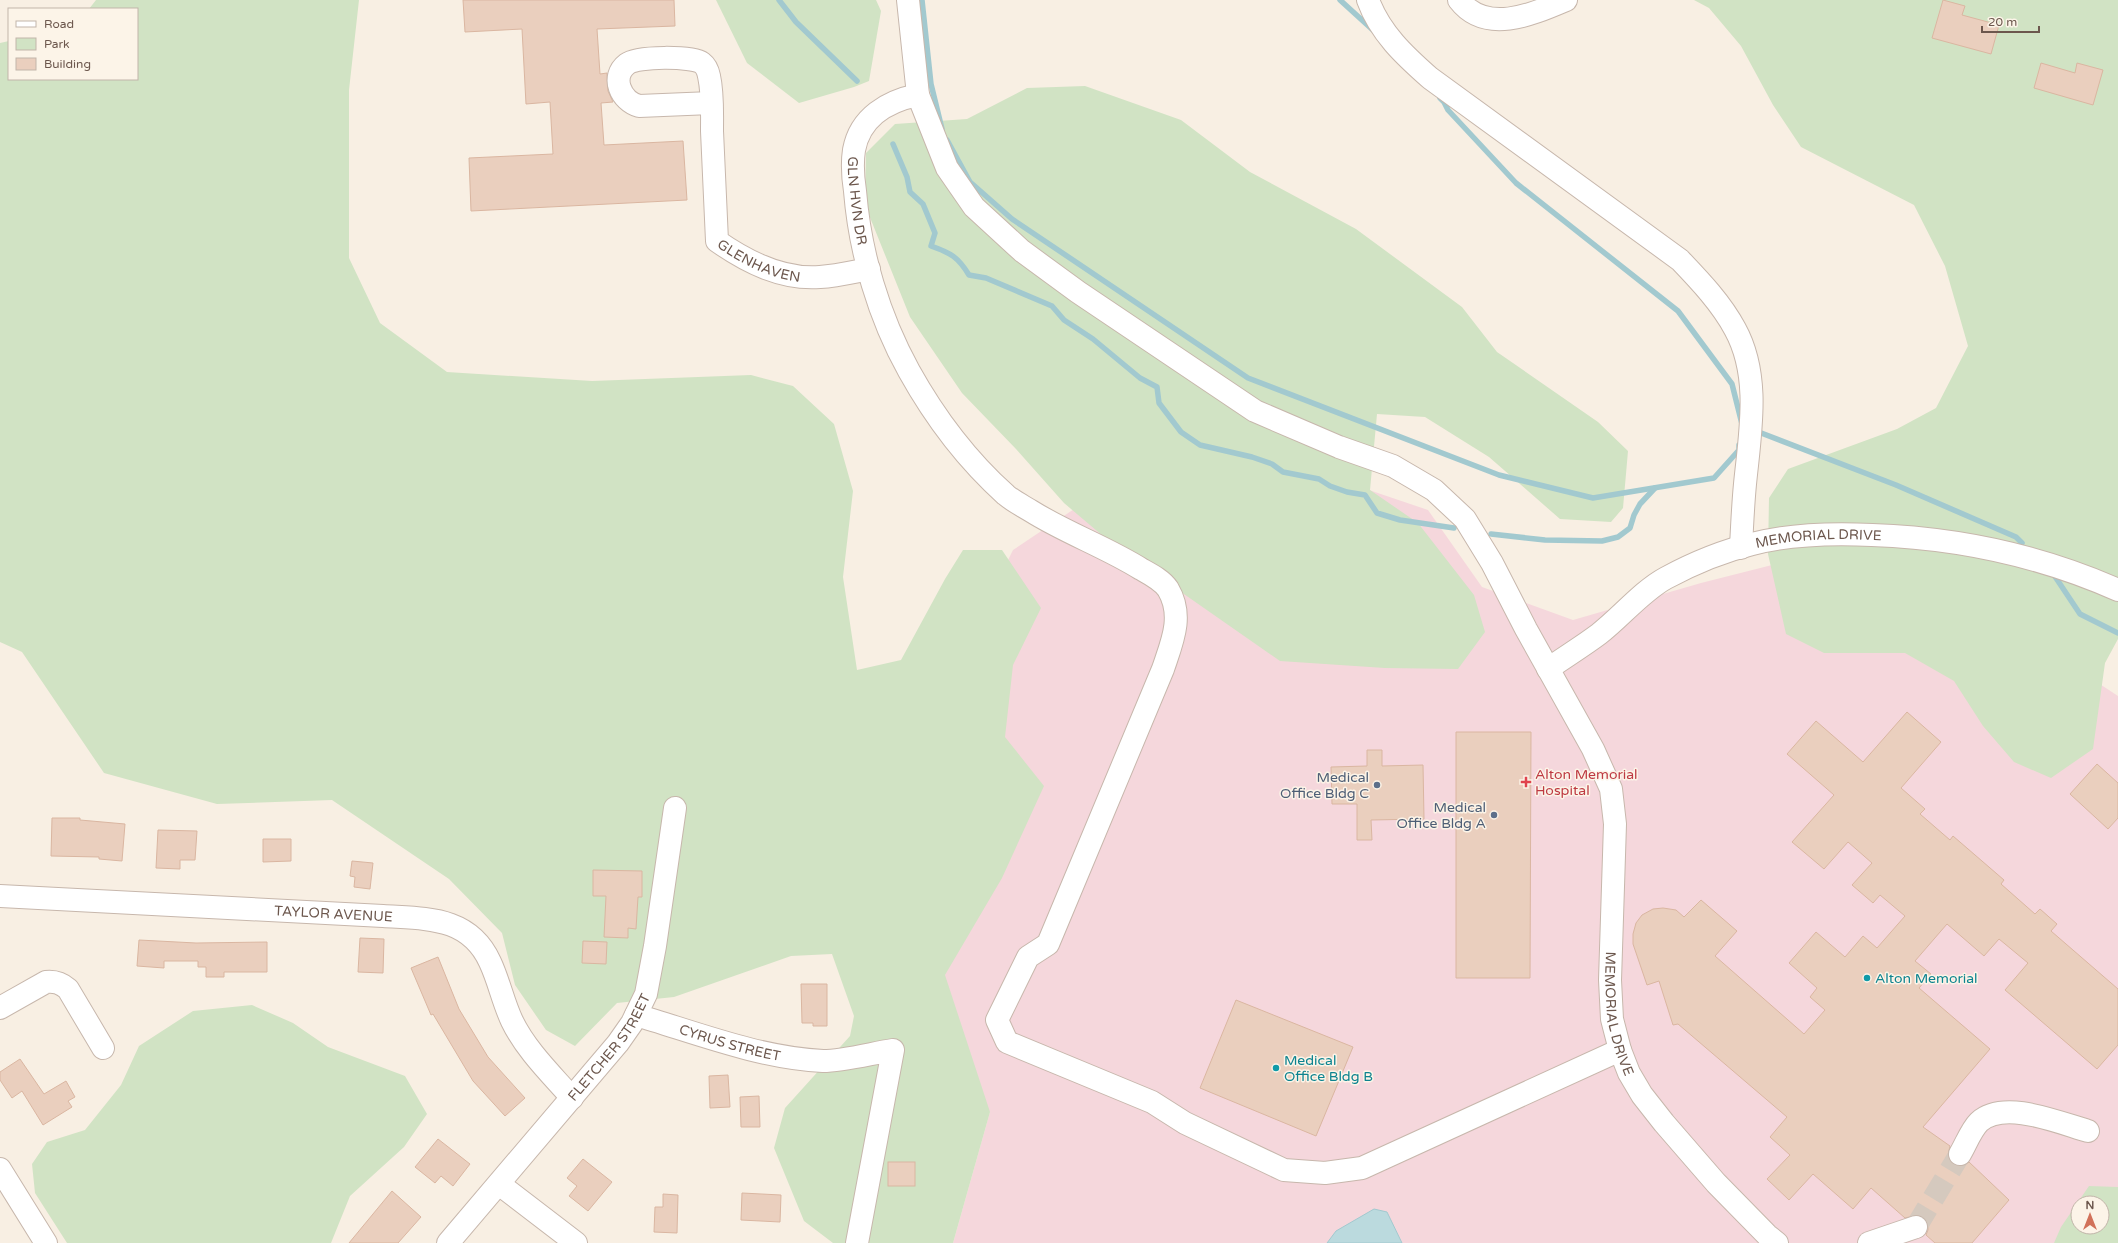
<svg xmlns="http://www.w3.org/2000/svg" width="2118" height="1243" viewBox="0 0 2118 1243" font-family="'Varela Round',sans-serif">
<rect width="100%" height="100%" fill="#f8efe3"/>
<path fill="#f5d7dc" fill-rule="evenodd" d="M1192 430 1428 510 1482 587 1573 620 1701 583 1784 562 2022 633 2118 696V1243H953L990 1112 916 1056 959 659 1013 550ZM2078 1203H2102V1227H2078Z"/>
<g fill="#d1e3c4" fill-rule="evenodd">
<polygon points="96,0 359,0 349,90 349,258 380,323 447,372 592,381 751,375 793,386 834,424 853,491 843,577 857,670 901,660 945,579 963,550 1002,550 1041,608 1013,665 1005,737 1044,786 1002,878 945,975 990,1112 953,1243 833,1243 804,1221 774,1148 785,1108 850,1036 854,1016 832,954 791,956 674,997 617,1003 575,1046 546,1030 515,985 502,933 449,879 332,800 217,804 104,773 22,652 0,642 0,43 9,41 9,79 137,79 137,9 89,9"/>
<polygon points="716,0 876,0 881,11 869,81 854,87 799,103 747,63"/>
<polygon points="1694,0 2118,0 2118,639 2105,663 2093,749 2051,778 2014,762 1983,726 1954,681 1905,653 1824,653 1786,634 1768,554 1769,498 1788,469 1897,429 1936,408 1968,346 1945,266 1914,205 1801,147 1773,105 1741,46 1709,8"/>
<polygon points="1085,86 1181,120 1250,172 1356,229 1462,307 1497,352 1598,422 1628,451 1623,508 1611,522 1560,519 1489,457 1425,417 1377,414 1370,490 1418,523 1474,595 1485,632 1458,669 1385,668 1280,661 1181,592 1143,570 1064,503 1016,449 962,393 910,317 865,205 866,153 895,124 967,119 1027,88"/>
<polygon points="252,1005 293,1023 328,1047 405,1076 427,1114 404,1147 350,1196 331,1243 67,1243 35,1193 32,1164 47,1142 85,1130 121,1085 139,1046 193,1011"/>
<path d="M2089 1186 2118 1187V1243H2054L2061 1227ZM2078 1203H2102V1227H2078Z"/>
</g>
<polygon fill="#bbdade" stroke="#a2c9cf" points="1374,1209 1387,1212 1402,1243 1327,1243 1336,1231"/>
<g fill="none" stroke-linecap="round" stroke-linejoin="round">
<g stroke="#a2c9cf" stroke-width="5.5">
<polyline points="779,0 796,22 857,81"/>
<polyline points="922,0 931,84 942,129"/>
<polyline points="1340,0 1374,31"/>
<polyline points="1440,98 1444,102 1448,110 1516,183 1678,311 1732,384 1742,424"/>
<polyline points="947,140 970,182 1012,219 1248,378 1499,475 1593,498 1714,478 1739,450 1739,445"/>
<path d="M893 144 907 177 910 192 923 204 935 233 931 246C951 253 958 257 969 275L986 278 1052 306 1064 320 1093 339 1140 378 1157 387 1159 403 1181 432 1200 445 1252 457 1272 464 1283 472 1319 479 1330 486 1347 492 1365 495 1377 513 1400 520 1454 528"/>
<polyline points="1756,431 1896,485 2016,537 2022,543"/>
<polyline points="1491,534 1545,540 1602,541 1618,537 1630,528 1634,515 1640,504 1655,488"/>
<polyline points="2052,572 2080,614 2118,633"/>
</g>
</g>
<g fill="#eacfbe" stroke="#dab6a1">
<polygon points="463,0 674,0 675,26 597,29 600,74 607,73 608,91 613,102 601,103 604,145 683,141 687,200 471,211 469,158 553,154 550,102 526,104 522,29 465,32"/>
<polygon points="1943,0 1965,6 1962,15 1999,25 1991,54 1932,38"/>
<polygon points="2041,63 2075,73 2077,63 2103,70 2093,105 2034,88"/>
<polygon points="1907,712 1941,742 1901,788 1925,809 1920,814 1950,840 1953,836 2004,880 2001,884 2035,914 2040,909 2057,924 2051,931 2118,989 2118,1045 2097,1069 2005,990 2028,963 1999,939 1984,956 1947,924 1915,961 1931,974 1919,988 1990,1049 1923,1127 1950,1146 1948,1155 1954,1165 1961,1166 1969,1162 2009,1200 1972,1243 1935,1243 1926,1235 1928,1230 1928,1223 1924,1217 1918,1215 1905,1218 1871,1188 1853,1209 1813,1174 1789,1200 1767,1179 1790,1155 1770,1137 1787,1117 1678,1024 1673,1025 1659,981 1647,985 1633,944 1633,934 1636,923 1642,915 1653,909 1663,908 1676,910 1684,917 1701,900 1737,931 1715,956 1804,1034 1825,1010 1810,997 1817,988 1789,963 1816,932 1845,957 1863,936 1877,948 1905,916 1880,895 1873,903 1852,885 1872,863 1848,842 1824,869 1792,842 1834,795 1787,754 1816,721 1863,762"/>
<polygon points="1456,732 1531,732 1530,978 1456,978"/>
<polygon points="1367,750 1382,750 1382,766 1423,765 1424,819 1371,820 1372,840 1357,840 1357,804 1332,804 1331,767 1367,766"/>
<polygon points="2097,764 2118,783 2118,818 2108,829 2070,794"/>
<polygon points="52,818 80,818 80,820 125,824 122,861 99,859 99,857 51,856"/>
<polygon points="158,830 197,831 195,860 180,860 180,869 156,868"/>
<polygon points="263,839 291,839 291,861 263,862"/>
<polygon points="352,861 373,863 370,889 354,887 355,877 350,876"/>
<polygon points="593,870 642,871 642,897 638,897 636,929 628,928 628,938 604,937 606,896 593,896"/>
<polygon points="360,938 384,939 383,973 358,972"/>
<polygon points="139,940 196,943 267,942 267,972 224,972 224,977 206,977 206,967 198,967 198,961 164,961 164,968 137,966"/>
<polygon points="583,941 607,942 606,964 582,963"/>
<polygon points="438,957 459,1009 488,1057 525,1098 505,1116 473,1081 433,1014 431,1015 411,968"/>
<polygon points="801,984 827,984 827,1026 813,1026 813,1023 802,1023"/>
<polygon points="1236,1000 1353,1047 1316,1136 1200,1088"/>
<polygon points="20,1059 44,1094 66,1081 75,1097 68,1101 72,1107 43,1125 22,1091 12,1098 0,1080 0,1072"/>
<polygon points="728,1075 730,1107 710,1108 709,1076"/>
<polygon points="759,1096 760,1127 741,1127 740,1097"/>
<polygon points="438,1139 470,1164 453,1186 441,1176 435,1183 415,1167"/>
<polygon points="583,1159 612,1182 588,1211 569,1196 577,1186 567,1178"/>
<rect x="888" y="1162" width="27" height="24"/>
<polygon points="392,1191 421,1217 398,1243 349,1243"/>
<polygon points="742,1193 781,1195 780,1222 741,1220"/>
<polygon points="663,1194 678,1195 677,1233 654,1232 655,1207 663,1207"/>
</g>
<g fill="none" stroke-linecap="round" stroke-linejoin="round">
<polyline stroke="#d5c9be" stroke-width="22" stroke-dasharray="22 11" stroke-linecap="butt" points="1916,1227 1960,1154"/>
<defs>
<g id="minor">
<path id="s1" d="M908 0 918 95 947 168 974 207 1022 251 1078 292 1255 411 1339 447 1393 466 1434 490 1465 519 1492 563 1526 629 1593 749 1611 789 1615 824 1610 980 1612 1019 1620 1050 1629 1073 1642 1095 1664 1123 1716 1183 1767 1235 1777 1243"/>
<path d="M1368 0C1380 33 1405 56 1430 78L1680 260C1700 281 1721 303 1735 329 1761 376 1750 433 1745 484 1743 505 1742 526 1741 548"/>
<path d="M1459 0C1486 35 1533 14 1566 0"/>
<path id="s2" d="M918 95C888 101 860 117 854 150 852 163 853 178 855 191 860 253 879 317 909 371 934 416 967 460 1006 495 1013 501 1023 506 1031 511 1066 533 1106 547 1141 569 1150 574 1162 580 1168 589 1184 616 1172 642 1163 669L1048 944 1028 957 997 1020 1007 1042 1152 1102 1185 1123 1284 1170 1325 1173 1362 1168 1620 1050"/>
<path id="s3" d="M711 103 639 106C621 101 610 77 627 64 637 56 692 56 702 63 706 66 708 71 709 76 713 94 712 113 712 131 714 168 715 204 717 241 747 262 782 280 820 277 836 276 853 272 869 269"/>
<path id="s4" d="M1548 669C1565 657 1583 646 1599 634 1621 617 1642 591 1666 578 1692 564 1723 551 1752 544 1791 534 1832 533 1872 535 1959 538 2039 555 2118 590"/>
<path id="s5" d="M0 896 383 916C426 919 469 916 490 962 499 981 503 1002 512 1021 526 1050 551 1074 572 1098"/>
<path d="M0 1008 46 982C55 981 61 983 68 989L103 1048"/>
<path id="s6" d="M636 1015C697 1033 760 1058 823 1061 843 1061 873 1053 893 1050L857 1243"/>
<path d="M1960 1154C1966 1144 1971 1130 1979 1122 2004 1099 2060 1123 2088 1131"/>
<polyline points="0,1169 46,1243"/>
<polyline points="499,1184 576,1243"/>
<path id="s7" d="M448 1243 618 1043 632 1023 646 994 655 946 675 808"/>
<polyline points="1869,1243 1916,1227"/>
</g>
</defs>
<use href="#minor" stroke="#c7b7ac" stroke-width="24"/>
<use href="#minor" stroke="#fff" stroke-width="22"/>
</g>
<path fill="#e0444e" stroke="#fcf4e8" stroke-width="1.5" d="M1524 776h4v4h4v4h-4v4h-4v-4h-4v-4h4z"/>
<g fill="#5c6f8a" stroke="#fcf4e8" stroke-width="1.5">
<circle cx="1377" cy="785" r="4"/>
<circle cx="1494" cy="815" r="4"/>
</g>
<g fill="#0f9aa8" stroke="#fcf4e8" stroke-width="1.5">
<circle cx="1867" cy="978" r="4"/>
<circle cx="1276" cy="1068" r="4"/>
</g>
<g text-anchor="middle" dominant-baseline="central" stroke-width="3" stroke-linejoin="round" paint-order="stroke">
<g font-size="14" fill="#6c574d" stroke="#fcf4e8">
<text stroke="none"><textPath href="#s2" startOffset="141">GLN HVN DR</textPath></text>
<text stroke="none"><textPath href="#s3" startOffset="430">GLENHAVEN</textPath></text>
<text stroke="none"><textPath href="#s4" startOffset="309">MEMORIAL DRIVE</textPath></text>
<text stroke="none"><textPath href="#s5" startOffset="334">TAYLOR AVENUE</textPath></text>
<text stroke="none"><textPath href="#s1" startOffset="1341">MEMORIAL DRIVE</textPath></text>
<text stroke="none"><textPath href="#s6" startOffset="98">CYRUS STREET</textPath></text>
<text stroke="none"><textPath href="#s7" startOffset="254">FLETCHER STREET</textPath></text>
</g>
<g font-size="14" fill="#be3a42" stroke="#fcf4e8" text-anchor="start">
<text x="1535" y="774">Alton Memorial<tspan x="1535" dy="16">Hospital</tspan></text>
</g>
<g font-size="14" fill="#4e5e75" stroke="#fcf4e8" text-anchor="end">
<text x="1369" y="777">Medical<tspan x="1369" dy="16">Office Bldg C</tspan></text>
<text x="1486" y="807">Medical<tspan x="1486" dy="16">Office Bldg A</tspan></text>
</g>
<g font-size="14" fill="#0d838f" stroke="#fcf4e8" text-anchor="start">
<text x="1875" y="978">Alton Memorial</text>
<text x="1284" y="1060">Medical<tspan x="1284" dy="16">Office Bldg B</tspan></text>
</g>
</g>
<rect x="8" y="8" width="130" height="72" fill="#fcf4e8" stroke="#c2b5aa"/>
<rect x="16" y="21" width="20" height="6" fill="#ffffff" stroke="#c2b5aa"/>
<text x="44" y="28" font-size="12" fill="#6c574d">Road</text>
<rect x="16" y="38" width="20" height="12" fill="#d1e3c4" stroke="#c2b5aa"/>
<text x="44" y="48" font-size="12" fill="#6c574d">Park</text>
<rect x="16" y="58" width="20" height="12" fill="#eacfbe" stroke="#c2b5aa"/>
<text x="44" y="68" font-size="12" fill="#6c574d">Building</text>
<g transform="translate(2090 1215)"><circle r="19" fill="#fcf4e8" stroke="#c2b5aa"/>
<path d="M0-3L7 15L0 10L-7 15Z" fill="#d17159"/>
<text y="-6" font-size="11" font-weight="bold" text-anchor="middle" fill="#6c574d">N</text>
</g>
<path d="M1982 26v6h57v-6" fill="none" stroke="#6c574d" stroke-width="2"/>
<text x="1988" y="26" font-size="12" fill="#6c574d" stroke="#fcf4e8" stroke-width="3" paint-order="stroke">20 m</text>
</svg>
